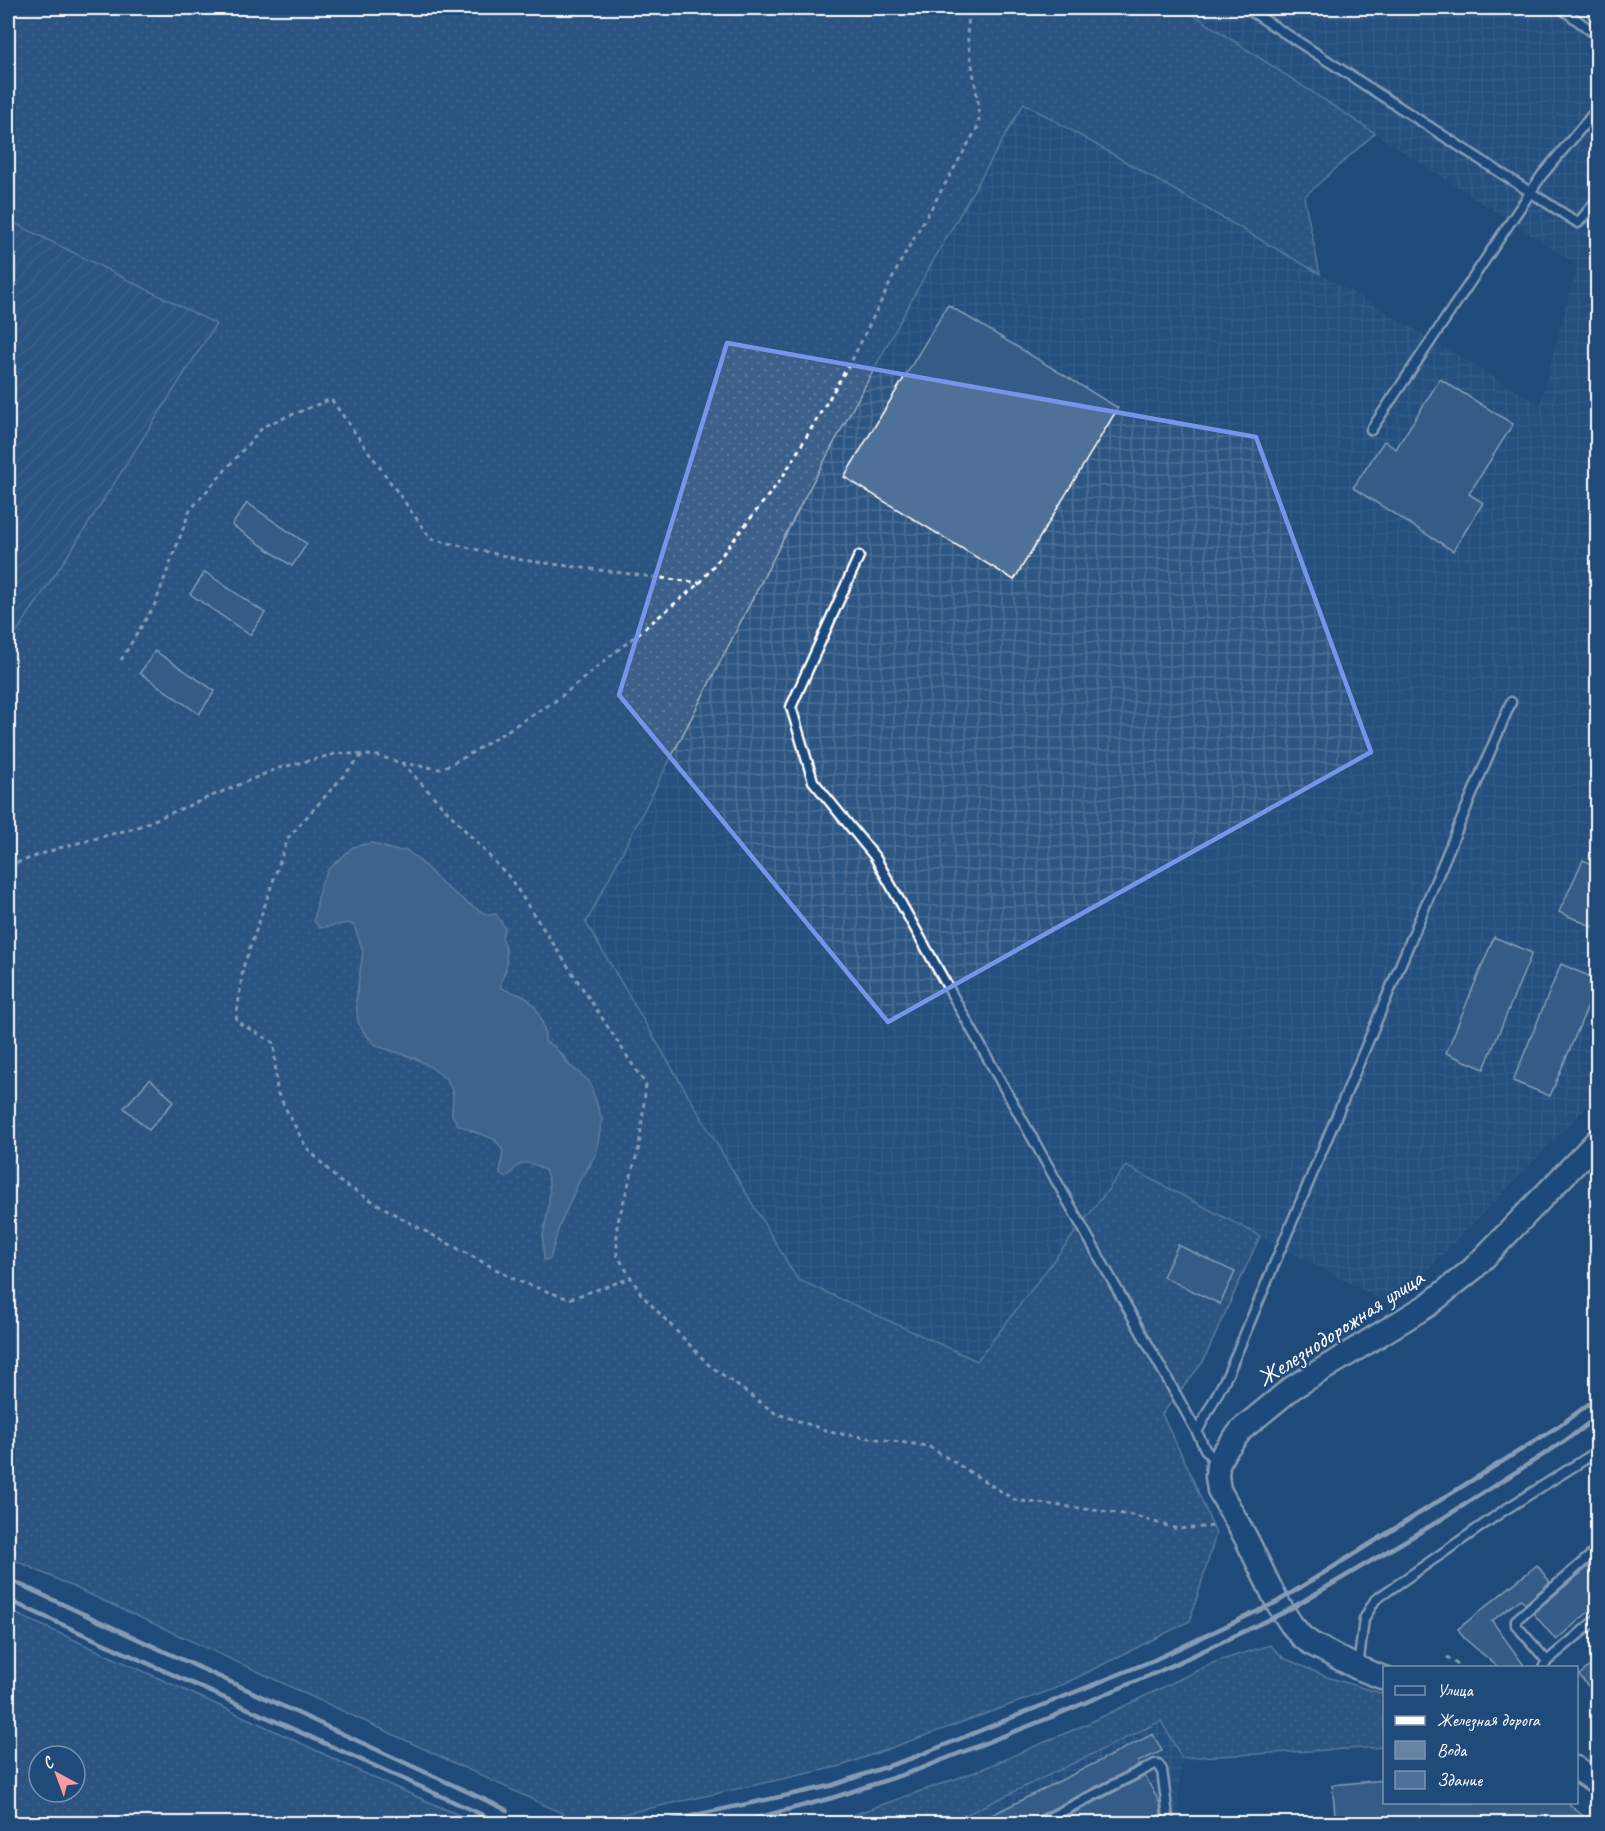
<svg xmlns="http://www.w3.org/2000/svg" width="1605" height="1831" viewBox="0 0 1605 1831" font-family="Caveat,sans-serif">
<defs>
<pattern id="industrial-grid" width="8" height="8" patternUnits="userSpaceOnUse" patternTransform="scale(1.5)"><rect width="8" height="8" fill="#2e5683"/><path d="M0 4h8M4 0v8" fill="none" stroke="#4d6f96"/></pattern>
<pattern id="grass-dots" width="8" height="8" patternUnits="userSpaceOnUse" patternTransform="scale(1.5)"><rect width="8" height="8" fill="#3c618b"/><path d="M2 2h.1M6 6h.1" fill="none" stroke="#59799c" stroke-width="1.8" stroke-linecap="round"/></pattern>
<pattern id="garden-furrows" width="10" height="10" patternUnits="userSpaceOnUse" patternTransform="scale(1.5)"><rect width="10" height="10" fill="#3c618b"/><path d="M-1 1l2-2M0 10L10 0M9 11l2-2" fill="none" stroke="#59799c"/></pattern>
</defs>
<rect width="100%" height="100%" fill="#1f4a7a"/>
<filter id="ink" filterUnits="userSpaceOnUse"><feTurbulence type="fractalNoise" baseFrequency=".0167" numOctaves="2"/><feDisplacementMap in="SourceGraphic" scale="12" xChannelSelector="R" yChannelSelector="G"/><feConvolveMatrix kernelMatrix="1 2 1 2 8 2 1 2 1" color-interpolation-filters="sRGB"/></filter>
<g filter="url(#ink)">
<g fill="url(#industrial-grid)">
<polygon points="1183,8 1597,8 1597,1096 1393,1306 1126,1166 977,1361 797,1279 586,923 809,489 929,268 1025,102 1372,304 1540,405 1577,265"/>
<polygon points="1161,1721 1182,1758 1178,1795 1179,1823 949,1824"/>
</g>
<g fill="url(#grass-dots)" stroke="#9eb0c5" stroke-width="1.5" fill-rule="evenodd">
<path d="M8 8H1183L1375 133 1304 197 1320 274 1024 103 929 268 809 489 586 923 797 1279 977 1361 1126 1166 1260 1236 1203 1362 1162 1414 1188 1468 1216 1534 1190 1621 1054 1689 841 1766 583 1823 276 1680 8 1557ZM385 847 397 852 406 850 417 858 446 887 470 905 487 915 502 937 506 948V970L500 982 501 988 534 1005 545 1031V1042L563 1055 570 1066 577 1071 602 1119 590 1166 579 1181 559 1227 544 1248C542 1235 547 1226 549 1214 550 1202 551 1180 545 1170 537 1165 524 1158 516 1167 512 1171 511 1174 505 1177L500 1174 503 1151C491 1131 489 1139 471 1131 465 1128 458 1120 452 1115 452 1108 454 1099 452 1091 448 1066 398 1052 377 1046L356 1001 363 951 354 925 348 923Z"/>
<path d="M8 1610 262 1725 381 1781 477 1823H8ZM39 1756H75V1792H39Z"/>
<polygon points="1270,1645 1284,1658 1327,1677 1384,1694 1384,1747 1182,1758 1161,1721 949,1823 830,1823 975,1772 1087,1724 1215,1662"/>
</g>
<polygon fill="url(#garden-furrows)" stroke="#9eb0c5" stroke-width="1.5" points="8,220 216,324 72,549 8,645"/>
<path fill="#6583a4" stroke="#a3b5c8" stroke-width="1.5" d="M371 843C383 846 394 853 406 850L417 858 446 887 470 905 487 915 496 914 505 928 502 937C506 948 508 957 506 968 504 976 499 980 501 988 508 991 516 993 523 996 539 1005 545 1025 545 1042L554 1046 570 1066 589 1081 602 1119 596 1154 579 1181 571 1199 559 1227 550 1259 544 1260C544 1252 542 1243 543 1236 546 1216 555 1189 545 1170 537 1165 524 1159 516 1167 512 1171 511 1175 505 1177L500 1174 503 1151 496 1140 458 1125 452 1115 453 1091 446 1079 432 1068 415 1058 377 1046 365 1034 358 1022 356 1001 363 951 354 925 348 923 320 928 314 921 320 886 328 870 353 847Z"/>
<g fill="#507197" stroke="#fff" stroke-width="1.5">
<polygon points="948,305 1118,408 1014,580 844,477"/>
<polygon points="1440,379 1513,424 1469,494 1483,503 1453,551 1353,488 1384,441 1396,449"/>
<polygon points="247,503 307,544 292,566 232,525"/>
<polygon points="205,572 265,613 250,635 190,594"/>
<polygon points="155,651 215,691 199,714 140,673"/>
<polygon points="1583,860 1598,867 1598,929 1559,912"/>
<polygon points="1494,937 1532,953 1484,1069 1446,1053"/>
<polygon points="1561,964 1598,980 1598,982 1550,1096 1513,1081"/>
<polygon points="150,1079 174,1101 149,1130 124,1108"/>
<polygon points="1178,1245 1235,1272 1220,1304 1163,1277"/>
<polygon points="1598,1559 1598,1604 1556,1640 1533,1613"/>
<polygon points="1537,1565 1550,1582 1525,1604 1521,1599 1492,1621 1526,1668 1499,1668 1464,1638 1458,1629"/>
<polygon points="1598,1659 1598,1698 1579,1675"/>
<polygon points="1153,1734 1162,1751 1138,1762 1139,1765 1034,1818 1031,1824 974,1824"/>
<polygon points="1145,1776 1160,1804 1161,1814 1143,1824 1052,1824"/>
<polygon points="1384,1780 1384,1803 1568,1803 1592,1824 1336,1824 1332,1785"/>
</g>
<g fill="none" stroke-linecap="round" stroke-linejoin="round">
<defs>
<g id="lane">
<polyline points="1246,8 1578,223 1598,199"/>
<polyline points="1561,8 1598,36"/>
<polyline points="1371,430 1542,175 1598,108"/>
<polyline points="859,556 791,707 813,781 875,857 1197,1432 1205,1449 1216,1463"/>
<polyline points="1197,1432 1228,1374 1511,702"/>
<polyline points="1547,1661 1516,1625 1516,1620 1598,1549"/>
<polyline points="1358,1668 1364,1619 1375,1600 1503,1511 1598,1451"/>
<polyline points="1543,1668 1547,1661 1598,1618"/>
<polyline points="1037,1824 1155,1764 1158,1764 1162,1770 1169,1824"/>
</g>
<g id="secondary">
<polyline points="1384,1678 1358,1668 1312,1644 1302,1637 1291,1624 1277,1602 1247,1540 1219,1490 1217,1476 1218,1465 1224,1452 1242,1429 1292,1388 1428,1305 1473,1269 1598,1140"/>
<polyline points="1576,1768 1598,1783"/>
</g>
</defs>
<use href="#lane" stroke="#fff" stroke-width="13"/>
<use href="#secondary" stroke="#fff" stroke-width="27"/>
<g stroke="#fff" stroke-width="3" stroke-dasharray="4.5 4.5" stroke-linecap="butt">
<polyline points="121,660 155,604 190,510 264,426 331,399 431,539 522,560 700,583"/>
<polyline points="362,755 288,838 243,968 236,1021 274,1043 277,1092 306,1147 339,1181 401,1218 518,1281 569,1299 631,1278"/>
<polyline points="402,763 510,878 646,1085 639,1147 617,1225 617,1255 641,1294 709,1365 775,1413 834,1433 928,1446 1015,1500 1132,1515 1177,1529 1216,1526"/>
<polyline points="8,866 59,848 135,828 279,768 339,753 379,756 401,763 440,769 465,757 558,699 700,583 782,478 853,358 902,259 979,125 978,102 967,34 970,8"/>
<polyline points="1447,1657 1462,1668"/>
</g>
<use href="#lane" stroke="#1f4a7a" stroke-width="8"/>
<use href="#secondary" stroke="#1f4a7a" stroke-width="22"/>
<g stroke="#fff" stroke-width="4.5">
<polyline points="8,1579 507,1810"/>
<polyline points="8,1600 485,1816"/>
<polyline points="654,1824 830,1786 915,1757 1154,1660 1277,1602 1559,1426 1598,1397"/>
<polyline points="734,1824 832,1798 917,1770 1049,1718 1160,1671 1283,1613 1437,1522 1565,1441 1598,1416"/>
</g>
</g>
</g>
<path d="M0 0H1605V1831H0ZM727 343 1256 437 1371 752 888 1022 619 695Z" fill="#1f4a7a" fill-opacity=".55" fill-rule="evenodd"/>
<path fill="none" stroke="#7795e8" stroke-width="4.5" stroke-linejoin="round" d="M727 343 1256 437 1371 752 888 1022 619 695Z"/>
<g text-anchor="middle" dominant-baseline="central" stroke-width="4.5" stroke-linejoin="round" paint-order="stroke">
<g font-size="24" fill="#fff" stroke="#1f4a7a">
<text transform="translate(1340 1328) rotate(-33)">Железнодорожная улица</text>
</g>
</g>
<rect width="1605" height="1831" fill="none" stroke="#1f4a7a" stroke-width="30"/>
<rect x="15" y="15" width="1575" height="1801" fill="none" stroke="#fff" stroke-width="2" filter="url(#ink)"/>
<rect x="1383" y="1666" width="195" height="138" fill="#1f4a7a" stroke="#7992af" stroke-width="1.5"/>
<rect x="1395" y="1686" width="30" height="9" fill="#1f4a7a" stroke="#7992af" stroke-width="1.5"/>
<text x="1437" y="1696" font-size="18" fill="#ffffff">Улица</text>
<rect x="1395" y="1716" width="30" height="9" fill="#ffffff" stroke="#7992af" stroke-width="1.5"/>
<text x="1437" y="1726" font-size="18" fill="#ffffff">Железная дорога</text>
<rect x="1395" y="1741" width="30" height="18" fill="#6583a4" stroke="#7992af" stroke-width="1.5"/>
<text x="1437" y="1756" font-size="18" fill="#ffffff">Вода</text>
<rect x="1395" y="1771" width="30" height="18" fill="#507197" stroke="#7992af" stroke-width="1.5"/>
<text x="1437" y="1786" font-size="18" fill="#ffffff">Здание</text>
<g transform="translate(57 1774) rotate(319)"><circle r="28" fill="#1f4a7a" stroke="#7992af" stroke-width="1.5"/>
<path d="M0-4.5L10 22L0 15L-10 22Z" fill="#ff9aa2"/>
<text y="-9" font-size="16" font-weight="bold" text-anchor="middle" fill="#ffffff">С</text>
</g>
</svg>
